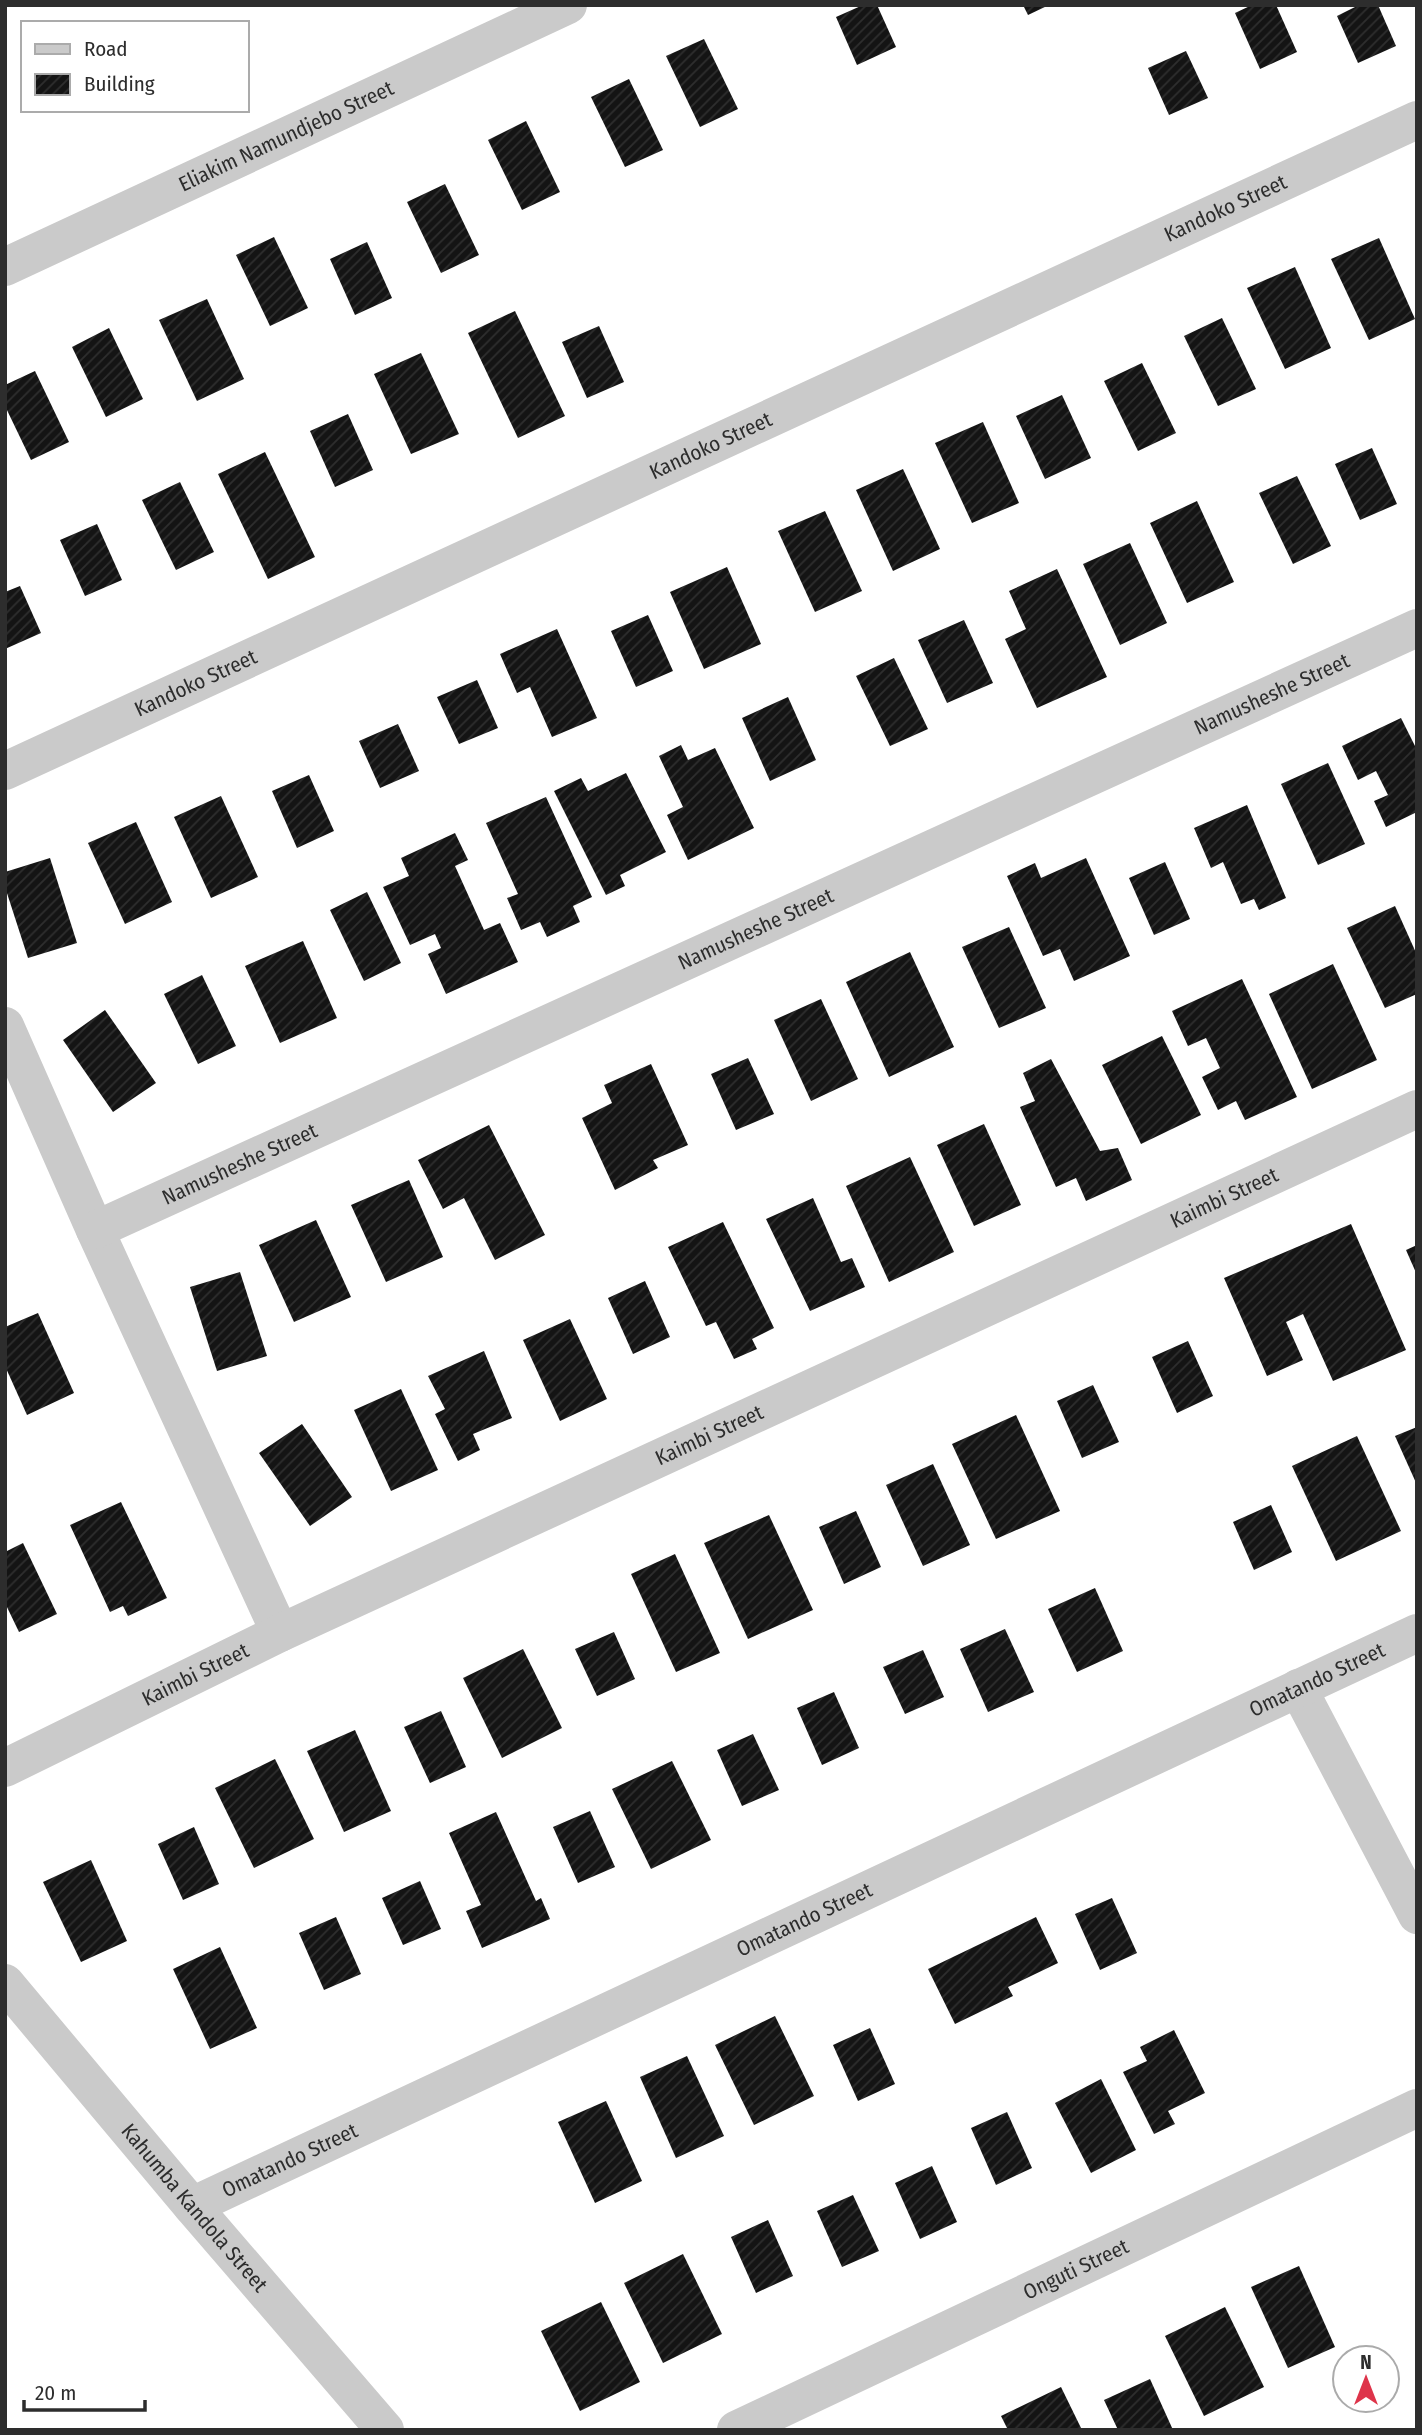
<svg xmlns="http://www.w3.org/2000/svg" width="1422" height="2435" viewBox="0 0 1422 2435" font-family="'Fira Sans Condensed',sans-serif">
<defs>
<pattern id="building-hatch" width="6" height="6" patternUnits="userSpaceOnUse" patternTransform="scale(1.75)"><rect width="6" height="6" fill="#141414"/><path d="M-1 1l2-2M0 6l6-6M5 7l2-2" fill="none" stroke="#2e2e2e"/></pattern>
</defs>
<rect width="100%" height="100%" fill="#fff"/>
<g fill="url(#building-hatch)">
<polygon points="863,5 877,5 896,47 857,65 836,17"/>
<polygon points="1023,5 1049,5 1028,15"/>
<polygon points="1252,5 1276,5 1297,52 1260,69 1235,13"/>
<polygon points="1359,5 1378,5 1396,46 1358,63 1337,16"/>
<polygon points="704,39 738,109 700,127 666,56"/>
<polygon points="1186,51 1208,98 1169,115 1148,68"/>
<polygon points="629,79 663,150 625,167 591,97"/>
<polygon points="526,121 560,192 522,210 488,140"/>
<polygon points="445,184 479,255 441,273 407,202"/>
<polygon points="274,237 308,308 270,326 236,255"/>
<polygon points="1379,238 1415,319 1369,340 1331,259"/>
<polygon points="367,242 392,298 355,315 330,259"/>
<polygon points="1295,267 1331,348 1285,369 1247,288"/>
<polygon points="207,299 244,379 197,401 159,320"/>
<polygon points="515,311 565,416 518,438 468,333"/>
<polygon points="1222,318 1256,389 1218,406 1184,336"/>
<polygon points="599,326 624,382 587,398 562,342"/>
<polygon points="109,328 143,399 106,417 72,347"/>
<polygon points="421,353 459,434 411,454 374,374"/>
<polygon points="1142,363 1176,433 1138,451 1104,381"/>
<polygon points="35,371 69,442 31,460 5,406 5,385"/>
<polygon points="1062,395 1091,458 1045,479 1016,416"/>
<polygon points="348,414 373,470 335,487 310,431"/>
<polygon points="983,422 1019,503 972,523 935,443"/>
<polygon points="1372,448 1397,504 1360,520 1335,464"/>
<polygon points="265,452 315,557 268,579 218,474"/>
<polygon points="903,469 940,549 893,571 856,490"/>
<polygon points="1297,476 1331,546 1293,564 1259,493"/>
<polygon points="180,482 214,552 176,570 142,500"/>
<polygon points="1197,501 1234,582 1187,603 1150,523"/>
<polygon points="825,511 862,591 815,612 778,531"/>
<polygon points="97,524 122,580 85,596 60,540"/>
<polygon points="1130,543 1167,623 1120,645 1083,564"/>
<polygon points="727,567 761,644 704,669 670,592"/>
<polygon points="1057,569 1107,677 1037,708 1005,639 1026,629 1009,591"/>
<polygon points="20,586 41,633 5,649 5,592"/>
<polygon points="648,615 673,671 636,687 611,631"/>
<polygon points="964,620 993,683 947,703 918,640"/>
<polygon points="557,629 597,718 552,737 530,687 517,693 500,654"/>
<polygon points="894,658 928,729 890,746 856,676"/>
<polygon points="477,680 498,728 459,744 437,697"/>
<polygon points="788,697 816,760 770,781 742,718"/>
<polygon points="1401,718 1417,750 1417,812 1386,827 1374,801 1388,795 1376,771 1358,780 1342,746"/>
<polygon points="398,724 419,771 380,788 359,741"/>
<polygon points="681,745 688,760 715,748 754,828 688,860 667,815 683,807 659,756"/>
<polygon points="1328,763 1365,844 1318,865 1281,784"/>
<polygon points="626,773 666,852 620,875 625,886 606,895 554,791 581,778 588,791"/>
<polygon points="309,775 334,831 297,848 272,791"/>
<polygon points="221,796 258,877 211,898 174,817"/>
<polygon points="546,797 592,897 573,906 580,922 547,937 540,922 521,930 507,898 518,894 486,823"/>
<polygon points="1247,805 1286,898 1259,910 1254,899 1241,904 1223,862 1211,868 1194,828"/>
<polygon points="136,822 172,902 125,924 88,843"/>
<polygon points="455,833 468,860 455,866 484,930 500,923 518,962 446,994 428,954 441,948 435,934 410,945 383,887 409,876 401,858"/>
<polygon points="50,858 77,943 28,958 5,887 5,872"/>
<polygon points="1086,858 1130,956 1074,981 1060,949 1043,956 1007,876 1035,863 1041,878"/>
<polygon points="1165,862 1190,919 1154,935 1129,878"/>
<polygon points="367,892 401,963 364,981 330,910"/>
<polygon points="1395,906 1417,955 1417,994 1385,1008 1347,928"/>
<polygon points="1009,927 1046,1008 999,1028 962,947"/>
<polygon points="303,941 337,1018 280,1043 245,966"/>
<polygon points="910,952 954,1047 889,1077 846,982"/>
<polygon points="1333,964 1377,1060 1312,1089 1269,994"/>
<polygon points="202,975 236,1046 198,1064 164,994"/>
<polygon points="1242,979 1297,1097 1245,1120 1236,1101 1218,1110 1202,1077 1220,1068 1206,1038 1188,1046 1172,1011"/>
<polygon points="821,999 858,1079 811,1101 774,1020"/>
<polygon points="105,1010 156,1083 113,1112 63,1040"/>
<polygon points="1162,1036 1201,1115 1141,1144 1102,1065"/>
<polygon points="748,1058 774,1114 736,1130 711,1074"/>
<polygon points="1051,1059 1100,1151 1118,1148 1132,1180 1086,1201 1076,1178 1056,1187 1020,1107 1035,1101 1023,1073"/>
<polygon points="651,1064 688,1145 653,1160 658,1168 615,1190 582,1118 612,1103 604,1085"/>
<polygon points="984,1124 1021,1205 974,1226 937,1145"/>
<polygon points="489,1125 545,1235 495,1260 464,1198 443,1209 418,1160"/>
<polygon points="910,1157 954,1252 889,1282 846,1186"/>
<polygon points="409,1180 443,1257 386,1282 351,1205"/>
<polygon points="813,1198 841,1262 852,1258 865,1287 810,1311 766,1219"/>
<polygon points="316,1220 351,1297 294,1322 259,1245"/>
<polygon points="723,1222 774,1328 752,1339 757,1349 734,1359 716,1322 706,1326 668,1247"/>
<polygon points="1351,1224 1406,1350 1333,1381 1303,1314 1286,1322 1303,1360 1267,1376 1224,1278"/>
<polygon points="1417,1245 1417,1275 1406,1250"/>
<polygon points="240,1272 267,1356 217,1371 190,1287"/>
<polygon points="645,1281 670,1337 633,1354 608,1298"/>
<polygon points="38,1313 74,1393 27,1415 5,1366 5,1327"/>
<polygon points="570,1319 607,1399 560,1421 523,1340"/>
<polygon points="1188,1341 1213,1396 1177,1413 1152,1357"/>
<polygon points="484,1351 512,1418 473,1434 480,1450 458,1461 435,1414 445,1409 428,1376"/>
<polygon points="1093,1385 1119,1442 1082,1458 1057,1401"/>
<polygon points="401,1389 438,1470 391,1491 354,1410"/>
<polygon points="1016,1415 1060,1511 996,1539 952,1444"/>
<polygon points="302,1424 352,1497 310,1526 259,1453"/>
<polygon points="1417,1427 1417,1485 1395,1436"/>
<polygon points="1357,1436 1401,1531 1336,1561 1292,1466"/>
<polygon points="933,1464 970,1545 923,1566 886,1485"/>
<polygon points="121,1502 167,1598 128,1616 123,1606 110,1612 70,1525"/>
<polygon points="1271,1505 1292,1552 1254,1570 1233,1522"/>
<polygon points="856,1511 881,1567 844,1584 819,1527"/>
<polygon points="769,1515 813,1610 748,1639 704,1543"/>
<polygon points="23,1543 57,1614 19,1632 5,1603 5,1552"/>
<polygon points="675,1554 720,1653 676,1672 631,1574"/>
<polygon points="1095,1588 1123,1651 1077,1672 1048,1609"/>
<polygon points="1005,1629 1034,1692 988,1712 960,1649"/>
<polygon points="614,1632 635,1679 597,1696 575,1649"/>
<polygon points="523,1649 562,1728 502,1758 463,1678"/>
<polygon points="923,1650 944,1697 905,1714 883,1667"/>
<polygon points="834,1692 859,1748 822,1765 797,1708"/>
<polygon points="441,1711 466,1767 430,1783 404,1727"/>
<polygon points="355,1730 391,1811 344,1832 307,1751"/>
<polygon points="753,1734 779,1790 742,1806 717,1750"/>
<polygon points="275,1759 314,1839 254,1868 215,1788"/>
<polygon points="672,1761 711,1840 651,1869 612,1789"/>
<polygon points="590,1811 615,1867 578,1883 553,1827"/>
<polygon points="496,1812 536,1901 541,1898 550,1919 482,1948 466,1911 481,1905 449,1833"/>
<polygon points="194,1827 219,1884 183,1900 158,1844"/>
<polygon points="91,1860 127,1941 81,1962 43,1882"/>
<polygon points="420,1881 441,1929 403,1945 382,1898"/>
<polygon points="1112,1898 1137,1953 1100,1970 1075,1914"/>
<polygon points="336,1917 361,1974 324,1990 299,1933"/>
<polygon points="1036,1917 1058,1963 1008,1987 1013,1996 955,2024 928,1969"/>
<polygon points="220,1947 257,2028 210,2049 173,1969"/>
<polygon points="775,2016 814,2096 754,2125 715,2045"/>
<polygon points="870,2028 895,2084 858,2101 833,2045"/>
<polygon points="1174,2030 1205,2093 1168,2111 1175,2124 1154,2134 1123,2072 1147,2061 1140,2047"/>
<polygon points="687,2056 724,2136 676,2158 640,2077"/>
<polygon points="1101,2079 1136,2150 1091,2173 1055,2103"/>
<polygon points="606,2101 642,2181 595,2203 558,2122"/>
<polygon points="1007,2112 1032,2168 996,2185 971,2128"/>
<polygon points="932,2166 957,2222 920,2239 895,2183"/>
<polygon points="853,2195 879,2251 842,2267 817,2211"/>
<polygon points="768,2220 793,2276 756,2293 731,2237"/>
<polygon points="683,2254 722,2334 663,2363 624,2283"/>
<polygon points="1299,2266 1335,2347 1288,2368 1251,2287"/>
<polygon points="601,2302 640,2382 580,2411 541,2331"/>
<polygon points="1225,2307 1264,2387 1204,2416 1165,2336"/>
<polygon points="1150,2379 1173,2430 1118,2430 1104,2400"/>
<polygon points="1061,2387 1082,2430 1008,2430 1001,2416"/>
</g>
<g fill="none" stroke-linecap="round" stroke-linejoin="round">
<g stroke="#cacaca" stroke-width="38">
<path id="s1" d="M5 267 568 5"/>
<path id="s2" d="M5 771 1417 120"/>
<polyline points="5,1026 95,1230 280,1633"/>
<path id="s3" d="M95 1230 1417 628"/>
<polyline points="1298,1688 1417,1915"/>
<path id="s4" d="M5 1768 280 1633 1417 1109"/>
<path id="s5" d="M5 1983 192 2206 385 2430"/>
<path id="s6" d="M192 2206 1417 1633"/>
<path id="s7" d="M736 2430 1417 2108"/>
</g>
</g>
<g text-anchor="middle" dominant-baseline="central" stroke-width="7" stroke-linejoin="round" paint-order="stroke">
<g font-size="21" fill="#2d2d2d" stroke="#fff">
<text stroke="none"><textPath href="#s1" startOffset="310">Eliakim Namundjebo Street</textPath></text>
<text stroke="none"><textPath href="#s2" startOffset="1344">Kandoko Street</textPath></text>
<text stroke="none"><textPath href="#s2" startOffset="777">Kandoko Street</textPath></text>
<text stroke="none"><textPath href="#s2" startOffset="210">Kandoko Street</textPath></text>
<text stroke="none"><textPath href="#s3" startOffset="1293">Namusheshe Street</textPath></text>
<text stroke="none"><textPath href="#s3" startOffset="726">Namusheshe Street</textPath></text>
<text stroke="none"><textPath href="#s3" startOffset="159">Namusheshe Street</textPath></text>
<text stroke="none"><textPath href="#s4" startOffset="1346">Kaimbi Street</textPath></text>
<text stroke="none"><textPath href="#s4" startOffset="779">Kaimbi Street</textPath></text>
<text stroke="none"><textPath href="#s4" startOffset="212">Kaimbi Street</textPath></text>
<text stroke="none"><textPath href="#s6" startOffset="1242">Omatando Street</textPath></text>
<text stroke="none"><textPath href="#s6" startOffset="676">Omatando Street</textPath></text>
<text stroke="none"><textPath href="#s6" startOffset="108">Omatando Street</textPath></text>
<text stroke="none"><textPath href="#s5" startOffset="294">Kahumba Kandola Street</textPath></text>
<text stroke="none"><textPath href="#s7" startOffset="376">Onguti Street</textPath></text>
</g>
</g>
<rect width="1422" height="2435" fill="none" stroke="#2d2d2d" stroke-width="14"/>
<rect x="21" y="21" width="228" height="91" fill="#ffffff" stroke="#ababab" stroke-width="2"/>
<rect x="35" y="44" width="35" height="10" fill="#cacaca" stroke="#ababab" stroke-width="2"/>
<text x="84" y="56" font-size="21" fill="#2d2d2d">Road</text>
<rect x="35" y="74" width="35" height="21" fill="url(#building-hatch)" stroke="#ababab" stroke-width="2"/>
<text x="84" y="91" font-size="21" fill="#2d2d2d">Building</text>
<g transform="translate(1366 2379)"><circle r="33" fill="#ffffff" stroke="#ababab" stroke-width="2"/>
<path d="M0-5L12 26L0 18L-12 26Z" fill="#de344a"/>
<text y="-10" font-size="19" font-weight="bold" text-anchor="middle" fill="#2d2d2d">N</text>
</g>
<path d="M24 2400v10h121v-10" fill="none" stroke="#2d2d2d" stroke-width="3.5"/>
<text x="35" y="2400" font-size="21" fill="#2d2d2d" stroke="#ffffff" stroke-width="5" paint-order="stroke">20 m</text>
</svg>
